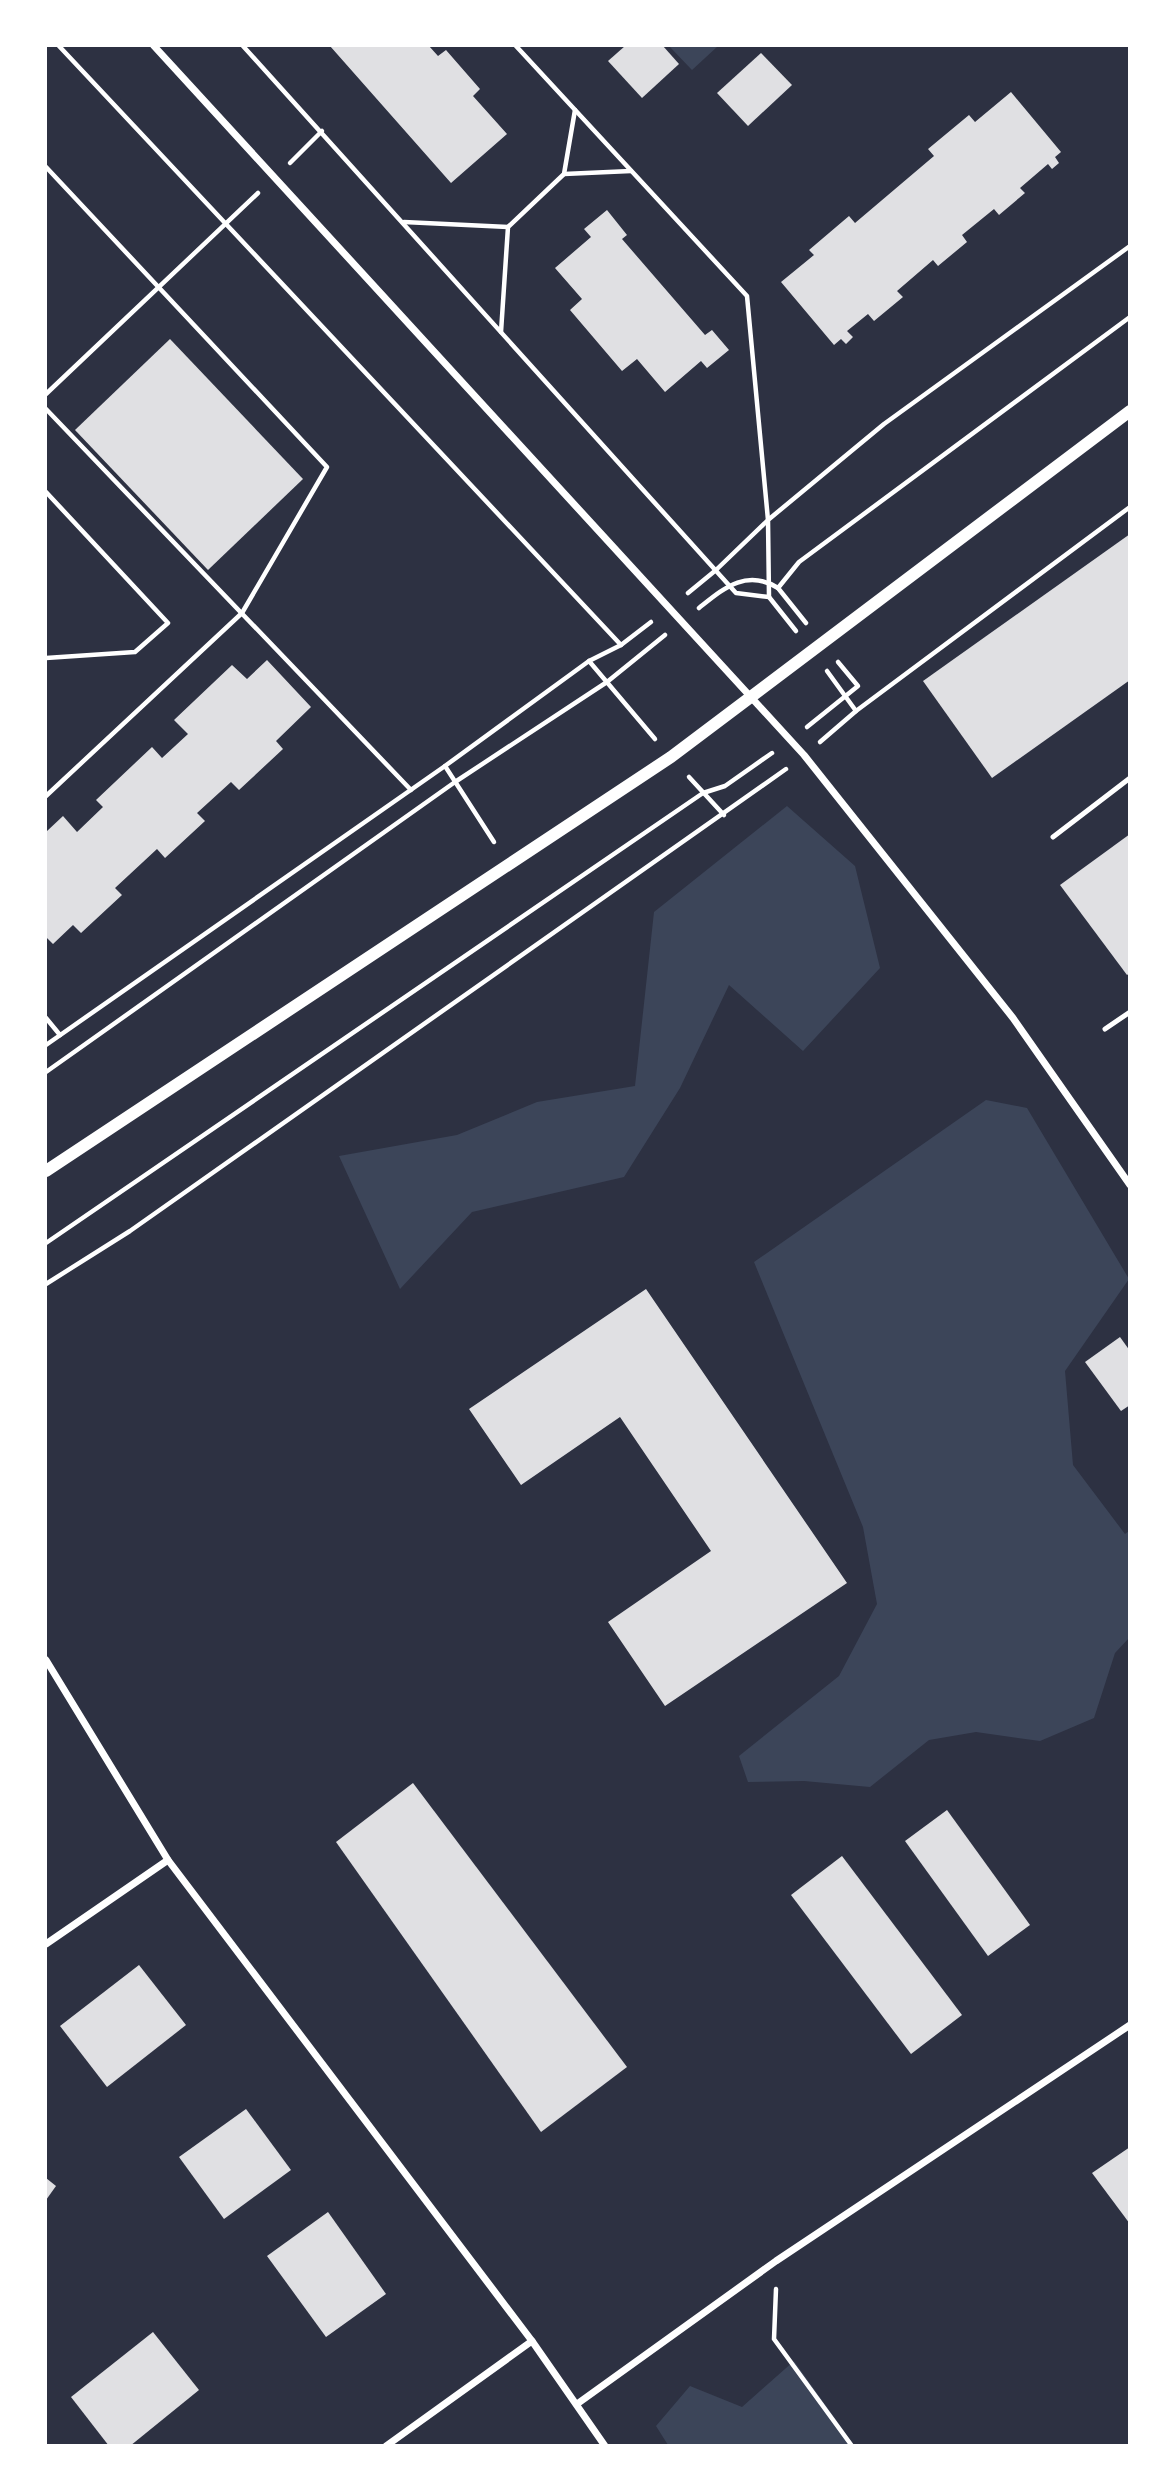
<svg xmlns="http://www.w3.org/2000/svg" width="1175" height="2491" viewBox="0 0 1175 2491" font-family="'Crimson Pro',serif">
<rect width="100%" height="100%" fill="#2d3142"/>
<g fill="#3c4559">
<polygon points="669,46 718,46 692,70"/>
<polygon points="787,806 855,866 880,968 803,1051 729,985 680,1088 624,1177 472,1212 400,1289 339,1156 457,1135 537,1102 635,1086 654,912"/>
<polygon points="986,1100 1027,1108 1129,1279 1065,1371 1073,1465 1125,1534 1129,1531 1129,1638 1115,1653 1094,1718 1040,1741 976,1732 929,1740 870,1787 804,1781 748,1782 739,1756 839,1676 877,1604 863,1527 754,1262"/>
<polygon points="794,2361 854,2445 668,2445 656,2426 690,2386 742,2407"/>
</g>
<g fill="#e0e0e3">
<polygon points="330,46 429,46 438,56 446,50 480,89 473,96 507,134 451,183"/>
<polygon points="625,46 663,46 679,64 642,98 608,61"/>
<polygon points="761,53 792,85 748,126 717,93"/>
<polygon points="1011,92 1061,152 1055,157 1059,163 1052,169 1048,164 1020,188 1025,193 999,215 994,209 962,235 967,242 938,266 933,260 897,291 903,297 874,321 868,314 847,331 853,337 846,344 841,339 834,345 781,282 814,255 809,250 849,216 855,223 934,156 928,149 969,115 975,122"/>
<polygon points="607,210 627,235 622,239 705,335 712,330 729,350 707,368 701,361 665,392 637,359 622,371 570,310 582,299 555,268 591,237 584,229"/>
<polygon points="170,339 303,479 208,570 75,430"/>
<polygon points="1130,534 1130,680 992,778 923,681"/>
<polygon points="267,660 311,707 276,741 283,749 239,790 231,782 197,813 205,821 165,858 157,849 115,888 122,895 81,933 73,925 53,944 46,937 46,832 63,816 77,832 103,807 96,800 152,747 162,758 188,734 174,720 232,665 247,679"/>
<polygon points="1130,834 1130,973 1127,975 1060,885"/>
<polygon points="646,1289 847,1583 665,1706 608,1622 711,1551 620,1417 521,1485 469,1409"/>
<polygon points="1120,1337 1130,1351 1130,1405 1121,1411 1085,1362"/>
<polygon points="413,1783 627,2067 541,2132 336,1842"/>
<polygon points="947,1810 1030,1925 988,1956 905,1841"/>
<polygon points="842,1856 962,2015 911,2054 791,1895"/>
<polygon points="139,1965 186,2025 107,2087 60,2026"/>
<polygon points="246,2109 291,2170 224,2219 179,2157"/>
<polygon points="1130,2147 1130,2224 1092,2173"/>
<polygon points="46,2178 56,2186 46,2200"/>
<polygon points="328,2212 386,2294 326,2337 267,2256"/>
<polygon points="153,2332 199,2390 130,2446 109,2446 71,2397"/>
</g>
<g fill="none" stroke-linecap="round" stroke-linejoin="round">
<g stroke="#fff" stroke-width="4.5">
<polyline points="243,46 736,593 769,597 768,520 884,424 1130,246"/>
<polyline points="516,46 747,296 768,520 716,570 688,593"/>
<polyline points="290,163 322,131"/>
<polyline points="46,167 327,467 242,613 46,796"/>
<polyline points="564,174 631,171"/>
<polyline points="404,222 508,227"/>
<polyline points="501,332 508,227 564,174 575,110"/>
<polyline points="46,394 258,193"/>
<polyline points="46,409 411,790"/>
<polyline points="46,492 168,623 135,652 46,658"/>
<polyline points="769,597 796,631"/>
<path d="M699 608C723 589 746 568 778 588"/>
<polyline points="806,623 778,588 799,562 1130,317"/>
<polyline points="621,645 651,622"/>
<polyline points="589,661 655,739"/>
<polyline points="856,711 1130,507"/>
<polyline points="807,727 858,686 838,662"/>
<polyline points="820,742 856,711 827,671"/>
<polyline points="445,766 494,842"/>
<polyline points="689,777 724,815"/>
<polyline points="46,1018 60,1035"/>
<polyline points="46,1045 445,766 589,661 621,645 59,46"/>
<polyline points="46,1072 455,782 607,682 665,635"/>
<polyline points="46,1243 703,793 725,786 772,753"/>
<polyline points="46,1284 130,1231 786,769"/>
<polyline points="776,2289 774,2339 852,2446"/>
</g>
<g stroke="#fff" stroke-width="5">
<polyline points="1053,837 1130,778"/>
<polyline points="1105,1029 1130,1012"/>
</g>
<g stroke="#fff" stroke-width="7">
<polyline points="154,46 804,755 1013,1018 1130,1185"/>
<polyline points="46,1660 168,1860 532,2341 605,2446"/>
<polyline points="46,1944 168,1860"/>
<polyline points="577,2404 776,2261 1130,2025"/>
<polyline points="386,2446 532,2341"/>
</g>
<polyline stroke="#fff" stroke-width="12" points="46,1171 671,757 1130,411"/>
</g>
<rect width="1175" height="2491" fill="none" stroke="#ffffff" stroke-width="94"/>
</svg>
